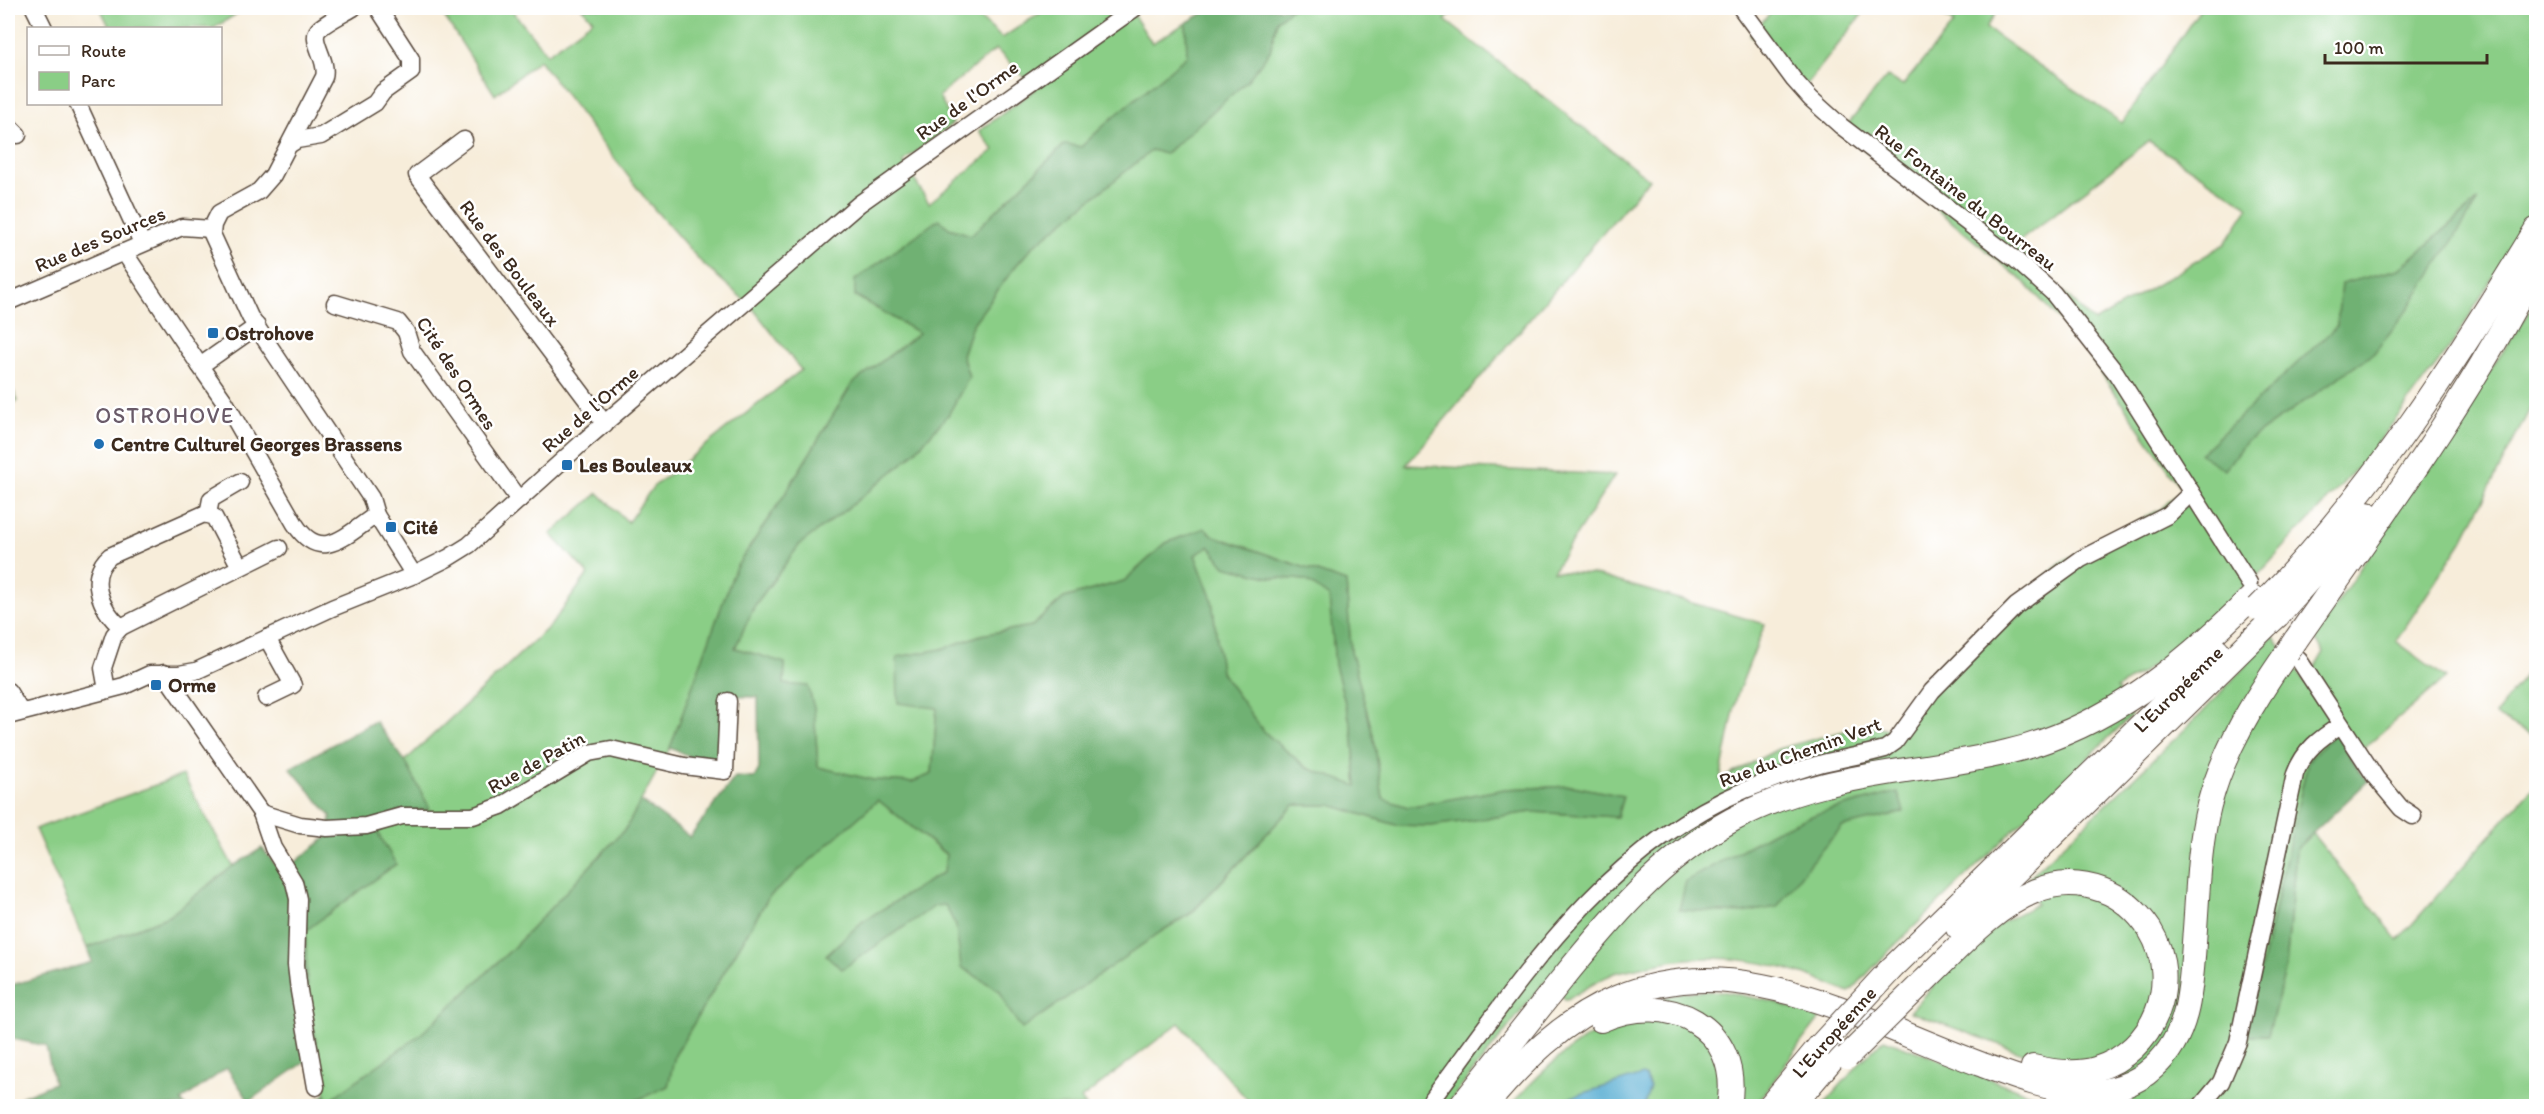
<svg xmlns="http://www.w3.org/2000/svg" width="2544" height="1114" viewBox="0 0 2544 1114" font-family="Itim,sans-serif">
<rect width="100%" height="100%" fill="#fff"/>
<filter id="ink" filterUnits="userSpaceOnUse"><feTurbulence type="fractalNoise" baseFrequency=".0167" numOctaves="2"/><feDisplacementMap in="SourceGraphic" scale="12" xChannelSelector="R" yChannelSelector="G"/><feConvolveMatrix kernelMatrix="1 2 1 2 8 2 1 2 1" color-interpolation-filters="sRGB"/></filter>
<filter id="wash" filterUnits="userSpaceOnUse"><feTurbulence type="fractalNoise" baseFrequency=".008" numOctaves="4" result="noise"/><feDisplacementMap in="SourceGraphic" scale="24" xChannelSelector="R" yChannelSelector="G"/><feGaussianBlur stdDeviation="1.35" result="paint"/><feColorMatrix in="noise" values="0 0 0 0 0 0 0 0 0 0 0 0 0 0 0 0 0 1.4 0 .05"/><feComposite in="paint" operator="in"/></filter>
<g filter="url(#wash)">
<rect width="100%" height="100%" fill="#f7edda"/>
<g fill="#8ace86" stroke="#627c52" stroke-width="1.5" fill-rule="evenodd">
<polygon points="100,8 246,8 214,28 110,28"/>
<path d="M439 8H510L547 54 593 20 582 8H969L1002 38 1048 8H1129L1152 43 1186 23 1187 56 1110 120 1081 147 1065 144 971 235 949 228 855 296 919 333 852 384 785 494 735 569 670 748 626 828 512 949 419 1036 327 1102 308 997 305 931 396 864 377 833 398 811 430 809 405 761 551 625 588 574 551 534 598 493 628 522 653 487 801 370 751 306 701 262 648 202 539 60 495 95ZM996 49 1036 89 979 131 994 150 929 203 903 162 953 123 939 96Z"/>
<path d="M1292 8H1459L1445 20 1649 179 1406 465 1615 475 1553 571 1592 574 1765 624 1737 695 1720 780 1778 749 1863 726 1893 730 1920 688 1986 625 2065 560 2161 509 2182 489 2075 336 2024 282 1842 131 1887 77 1903 85 1954 23 1932 8H1999L1986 28 2122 123 2201 8H2536V205L2455 340 2368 456 2260 573 2158 662 2117 688 2131 716 1886 954 1849 993C1784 962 1717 948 1646 966 1636 968 1624 970 1615 973 1598 980 1582 991 1566 1000L1546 980 1446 1106H1253L1179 1023 1081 1099 1086 1106H624L668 1086 675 1055 768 898 878 800 946 855 944 872 863 921 826 955 935 906 945 905 956 926 962 967 1000 991 1008 1009 1162 931 1192 913 1294 805H1331L1396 825 1431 826 1532 812 1617 817 1623 796 1573 786 1505 789 1408 807 1383 799 1374 739 1351 651 1346 582 1214 536 1205 528 1166 543 1124 581 1064 598 1032 626 981 635 942 649 897 658 937 707 932 774 912 782 873 780 818 767 814 708 784 684 785 663 735 648 755 605 800 544 853 504 910 457 948 415 969 377 962 355 972 325 1014 268 1033 246 1152 150 1166 154 1270 51 1277 20ZM2149 141 2249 207 2225 244 2094 322 2016 244ZM2476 202 2374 353 2247 441 2201 454 2337 326 2341 284 2399 269Z"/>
<polygon points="1775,8 1867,8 1800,93 1766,49 1750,35"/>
<polygon points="2536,301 2536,397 2464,538 2396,641 2446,678 2351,759 2335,733 2308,761 2247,1035 2268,1035 2286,967 2296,849 2312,833 2398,940 2536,784 2536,1106 2114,1106 2097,1080 1910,1012 1943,975 2001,923 2037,904 2023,883 2201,714 2273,636 2306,683 2324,652 2314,638"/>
<polygon points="8,379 18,401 8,406"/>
<polygon points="1209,546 1267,577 1306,580 1330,597 1335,665 1352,729 1357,787 1307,768 1263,731 1221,672 1212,600 1195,555"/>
<polygon points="2536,661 2536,738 2495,715"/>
<polygon points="183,775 233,866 169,916 87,948 35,829"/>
<path d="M1721 991 1770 1001 1821 1017C1797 1045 1778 1077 1755 1106H1510C1537 1076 1570 1042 1609 1027 1621 1022 1637 1021 1650 1018L1662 998 1684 992Z"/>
<polygon points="1884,1039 2040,1098 2059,1106 1822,1106 1861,1062"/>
</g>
<g fill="#6fb173" stroke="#556e48" stroke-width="1.5" fill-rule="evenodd">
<path d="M1212 8H1292L1277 20 1270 51 1247 81 1165 154 1152 150 1033 246 1014 268 972 325 962 355 969 377 948 415 910 457 853 504 800 544 755 605 735 648 785 663 784 684 808 686 814 708 818 767 873 780 912 782 932 774 937 708 898 703 897 657 942 649 981 635 1032 626 1064 598 1124 581 1166 543 1205 528 1214 536 1346 582 1351 651 1374 739 1383 799 1408 807 1505 789 1573 786 1623 796 1617 817 1532 812 1431 826 1396 825 1331 805H1294L1191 913 1162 931 1022 1029 1008 1009 1000 991 961 967 956 926 945 905 935 906 842 969 826 955 863 921 944 872 946 854 878 800 768 898 675 1055 668 1086 624 1106H308L326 1094 328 1101 419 1036 512 949 626 828 641 801 690 837 735 777 754 778 759 769 758 697 723 696 719 763 697 760 670 748 735 569 785 494 852 384 919 333 855 295V280L939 219 949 228 971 235 1065 144 1081 147 1110 120 1187 56 1186 23ZM1209 546 1225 566 1267 577 1306 580 1329 597 1335 665 1352 729 1357 786 1307 768 1263 731 1221 672 1212 600 1195 555Z"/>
<polygon points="2479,200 2409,308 2374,353 2247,441 2225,470 2200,454 2337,326 2341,284 2399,269"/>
<polygon points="375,721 405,761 430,809 398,811 378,833 396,864 305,931 308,997 318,1053 249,1101 227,1068 181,1101 185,1106 24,1106 21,1097 54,1083 46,1046 8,1038 8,986 92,962 87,948 169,916 233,866 262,848 282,873 328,836 331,816 290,768"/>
<polygon points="2335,733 2351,759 2368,781 2296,849 2286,967 2268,1035 2246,1035 2308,761"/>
<polygon points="1898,792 1904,812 1842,827 1810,863 1777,907 1742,913 1679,910 1686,881 1775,831 1819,813"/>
</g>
<polygon fill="#54acd1" stroke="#486b78" stroke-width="1.5" points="1642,1075 1645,1076 1650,1087 1644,1106 1556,1106 1568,1098"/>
</g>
<g filter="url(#ink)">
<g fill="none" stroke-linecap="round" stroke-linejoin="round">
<defs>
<g id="minor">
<polyline points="34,8 44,28"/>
<path d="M353 8C343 14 330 20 320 28 307 39 329 59 324 77L273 175 259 191 219 213 213 225 212 234 250 317 371 498 376 515 414 575"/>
<polyline points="1741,8 1794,80 1810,98 1841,126 2016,260 2053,293 2116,373 2249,583"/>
<polyline points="78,104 142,243"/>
<polyline points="8,125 18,135"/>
<polyline points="464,140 417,175 605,424"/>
<polyline points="289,145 297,140 321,136 375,103 383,92 411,72 411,59 378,8"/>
<polyline points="124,252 200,366"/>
<polyline points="8,302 182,227 212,229"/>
<polyline points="335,303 398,322 406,332 412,351 519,500"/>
<path d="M257 326 200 366 225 402 295 524C321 565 347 534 376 515"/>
<polyline points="208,514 211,499 240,482"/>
<path d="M240 567 214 517 204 514 110 556C86 576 101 610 121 627L279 548"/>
<polyline points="2299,660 2376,778 2401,808 2413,816"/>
<polyline points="164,673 261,813 273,848 294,882 298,899 296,965 299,991 316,1087"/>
<polyline points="107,690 103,668 114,635 121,627"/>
<polyline points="8,691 21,712"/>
<polyline points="266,698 293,685 267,638"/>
<polyline points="8,716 124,686 150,674 179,674 196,671 332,608 414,575 448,558 469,545 584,441 859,204 1135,8"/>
<polyline points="261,813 300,825 327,828 366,826 402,816 473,816 501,806 589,753 611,749 684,766 725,771 728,701"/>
<path d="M1427 1106C1518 985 1599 852 1745 790 1770 780 1796 770 1823 763 1843 758 1864 755 1885 749L1895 742 1932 691 2016 606 2081 559 2168 515 2191 493"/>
<path d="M2201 1106 2221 1082 2238 1042 2295 774C2304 750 2320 738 2341 725"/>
</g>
<g id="highway">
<path d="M2267 599C2374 489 2456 361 2536 230"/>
<polyline points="2278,615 2367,513"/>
<path d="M2295 641C2380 519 2469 400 2536 266"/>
<polyline points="1958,928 2268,624"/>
<polyline points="1891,969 2217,651"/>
<path d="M1923 982C1957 950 1991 909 2035 891 2057 882 2080 882 2102 890 2122 897 2138 912 2150 930 2182 982 2155 1051 2096 1069 2075 1075 2053 1072 2033 1067"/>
<path d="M1601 1020C1668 990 1743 1026 1729 1106"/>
<path d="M1461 1106C1494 1065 1526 1024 1559 983 1609 921 1660 859 1732 820 1824 771 1910 775 2007 752 2105 729 2181 667 2252 597"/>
<path d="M1485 1106C1521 1063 1563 1020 1616 998 1663 978 1714 976 1762 986 1835 1000 1910 1038 1980 1064 2012 1076 2048 1090 2083 1092 2109 1093 2135 1085 2154 1067 2193 1033 2191 977 2195 929 2198 888 2199 845 2209 805 2224 749 2254 700 2287 653"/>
<polyline points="1770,1106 1819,1047"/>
<polyline points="1792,1106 1837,1053"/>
</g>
</defs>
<use href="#minor" stroke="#57473a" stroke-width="19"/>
<use href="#highway" stroke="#57473a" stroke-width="26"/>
<use href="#minor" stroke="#fff" stroke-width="16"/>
<use href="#highway" stroke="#fff" stroke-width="24"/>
<defs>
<g id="highway-bridge">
<polyline points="2258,608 2267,599"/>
<polyline points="2268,624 2278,615"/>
<polyline points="2287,653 2295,641"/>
<polyline points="1819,1047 1891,969"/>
<polyline points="1847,1057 1923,982"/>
</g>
</defs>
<use href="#highway-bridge" stroke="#57473a" stroke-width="26" stroke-linecap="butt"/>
<use href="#highway-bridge" stroke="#fff" stroke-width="24"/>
</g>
</g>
<g fill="#1f6fb2" stroke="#fff" stroke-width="2">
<rect x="207" y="327" width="12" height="12" rx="3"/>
<circle cx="99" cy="444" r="6"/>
<rect x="561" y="459" width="12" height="12" rx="3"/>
<rect x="385" y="521" width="12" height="12" rx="3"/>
<rect x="150" y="679" width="12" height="12" rx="3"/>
</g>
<g text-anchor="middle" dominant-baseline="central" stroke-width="5" stroke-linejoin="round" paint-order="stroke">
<g font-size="20" fill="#3b2a1e" stroke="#fff">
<text transform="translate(967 100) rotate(-36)">Rue de l'Orme</text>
<text transform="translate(1966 197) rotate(38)">Rue Fontaine du Bourreau</text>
<text transform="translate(100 239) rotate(-23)">Rue des Sources</text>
<text transform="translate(510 263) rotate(53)">Rue des Bouleaux</text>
<text transform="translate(457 373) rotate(57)">Cité des Ormes</text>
<text transform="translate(590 409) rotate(-41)">Rue de l'Orme</text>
<text transform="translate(2178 689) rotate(-44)">L'Européenne</text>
<text transform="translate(1800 752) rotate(-20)">Rue du Chemin Vert</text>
<text transform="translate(536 762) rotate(-29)">Rue de Patin</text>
<text transform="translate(1834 1032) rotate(-48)">L'Européenne</text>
</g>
<g font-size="20" font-weight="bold" fill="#3b2a1e" stroke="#fff" text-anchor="start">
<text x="225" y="333">Ostrohove</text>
<text x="111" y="444">Centre Culturel Georges Brassens</text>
<text x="579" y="465">Les Bouleaux</text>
<text x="403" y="527">Cité</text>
<text x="168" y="685">Orme</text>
</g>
<g font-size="22" letter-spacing="1.5" fill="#6a5b69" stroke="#fff">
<text x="165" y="415">OSTROHOVE</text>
</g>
</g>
<rect width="2544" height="1114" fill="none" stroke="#fff" stroke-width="30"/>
<rect x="27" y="27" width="195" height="78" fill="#ffffff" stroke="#b1aaa5" stroke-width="1.5"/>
<rect x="39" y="46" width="30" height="9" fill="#ffffff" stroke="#b1aaa5" stroke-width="1.5"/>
<text x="81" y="57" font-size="18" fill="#3b2a1e">Route</text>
<rect x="39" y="72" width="30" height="18" fill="#8ace86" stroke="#b1aaa5" stroke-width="1.5"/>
<text x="81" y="87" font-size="18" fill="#3b2a1e">Parc</text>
<path d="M2325 54v9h162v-9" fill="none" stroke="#3b2a1e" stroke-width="3"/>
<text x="2334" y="54" font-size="18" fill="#3b2a1e" stroke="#ffffff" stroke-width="4.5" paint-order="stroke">100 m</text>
</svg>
